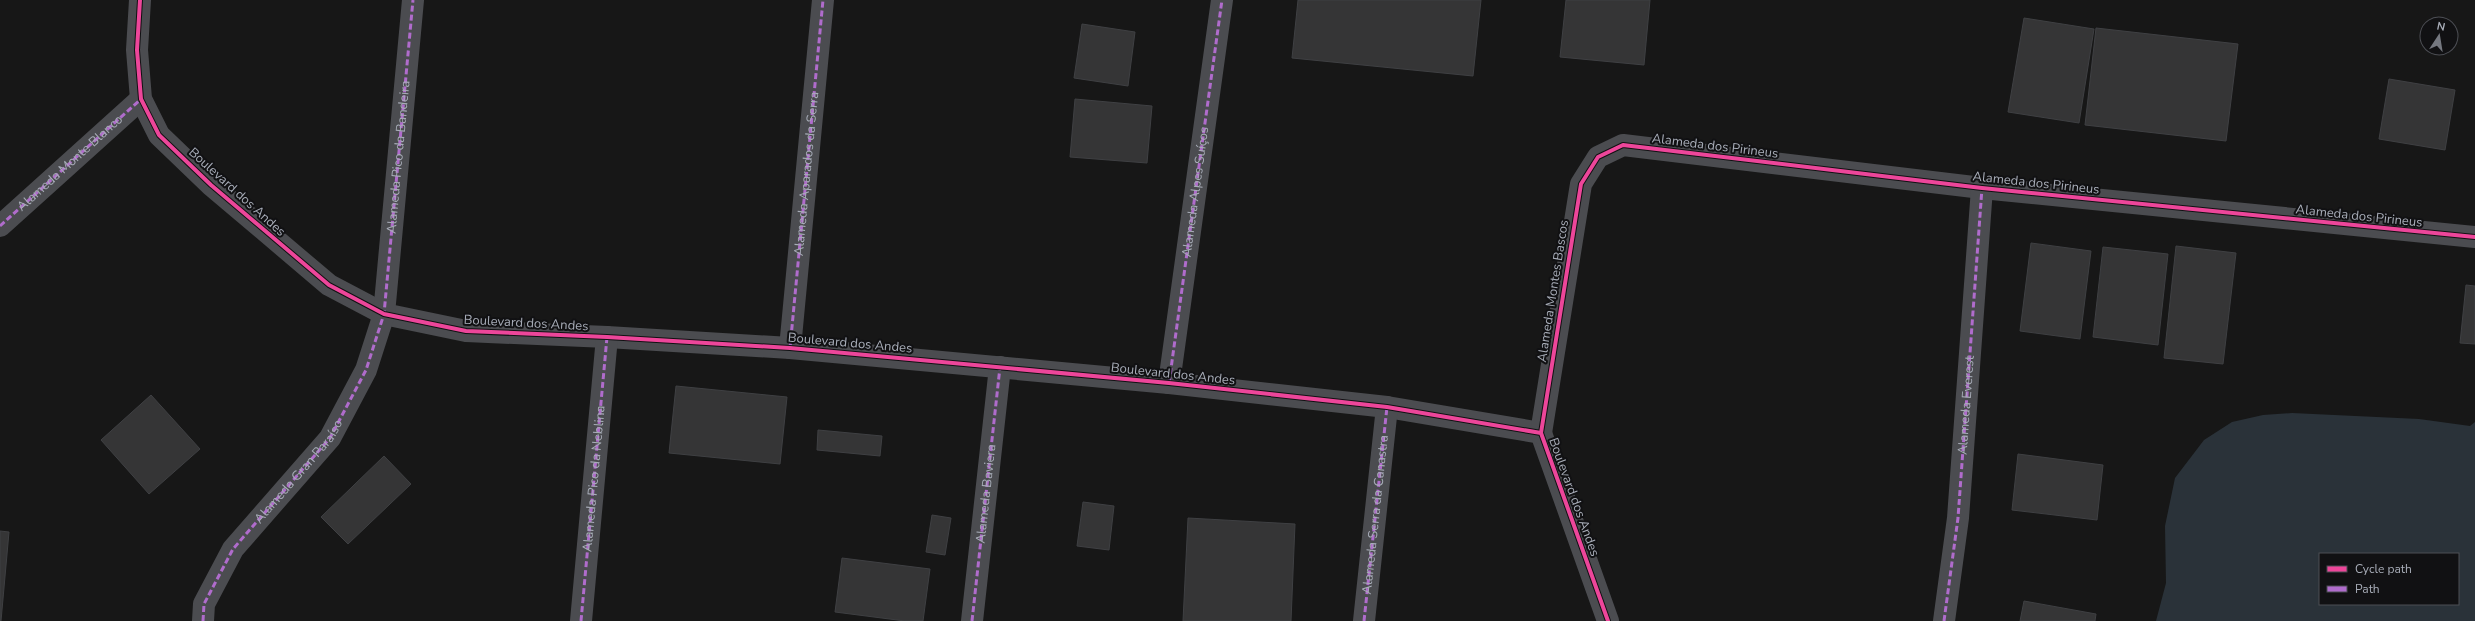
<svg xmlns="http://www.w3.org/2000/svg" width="2475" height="621" viewBox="0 0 2475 621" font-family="'Nunito Sans',sans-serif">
<rect width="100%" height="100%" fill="#171717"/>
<path fill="#2a3239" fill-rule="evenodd" d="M2292 413 2419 419 2470 426 2475 422V621H2156L2166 583 2165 526 2175 478 2204 440 2232 422 2263 415ZM2320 554H2458V604H2320Z"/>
<g fill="#353536" stroke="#3f4043">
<polygon points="1298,0 1481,0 1473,76 1292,58"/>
<polygon points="1566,0 1650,0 1644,65 1560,57"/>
<polygon points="2024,18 2094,29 2079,123 2008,112"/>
<polygon points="1082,24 1135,32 1128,86 1074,78"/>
<polygon points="2096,28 2238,44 2226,141 2085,125"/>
<polygon points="2389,79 2455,90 2445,150 2379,139"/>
<polygon points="1075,99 1152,106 1147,163 1070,157"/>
<polygon points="2031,243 2091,251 2080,339 2020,331"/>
<polygon points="2176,246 2236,253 2223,364 2164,358"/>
<polygon points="2103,247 2168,254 2158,345 2093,337"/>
<polygon points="2466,285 2475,286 2475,344 2460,343"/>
<polygon points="676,386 787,397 780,464 669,453"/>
<polygon points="151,395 200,449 149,494 101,440"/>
<polygon points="818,430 882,436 880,456 817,450"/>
<polygon points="2018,454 2103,465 2097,520 2012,510"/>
<polygon points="384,456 411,484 348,544 321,517"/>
<polygon points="1083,502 1114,506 1109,550 1077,546"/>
<polygon points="932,515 951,518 945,555 926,552"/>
<polygon points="1188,518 1295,524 1291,621 1183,621"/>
<polygon points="0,531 9,532 1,621 0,621"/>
<polygon points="842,558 930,569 923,621 905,621 835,612"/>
<polygon points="2024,601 2096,614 2095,621 2020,621"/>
</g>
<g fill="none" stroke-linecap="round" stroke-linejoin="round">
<g stroke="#4b4c50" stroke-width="22">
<polyline points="140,0 137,50 141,99 159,135 211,185 329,285 384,314 466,331 607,337 790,348 1169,383 1387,407 1541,433 1608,621"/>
<path id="s1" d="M0 226 141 99"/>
<path id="s2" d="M790 348 823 0"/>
<path id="s3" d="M1169 383 1222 0"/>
<polyline points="1541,433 1581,184 1598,157 1623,145 1982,188 2475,237"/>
<path id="s4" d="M203 621 204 604 233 549 330 438 366 370 384 314 413 0"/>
<path id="s5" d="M581 621 607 337"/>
<path id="s6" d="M972 621 1000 367"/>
<path id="s7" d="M1364 621 1387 407"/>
<path id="s8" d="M1944 621 1958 518 1982 188"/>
</g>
<g stroke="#b06ccc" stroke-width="3" stroke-dasharray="6 3" stroke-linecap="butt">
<polyline points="0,226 141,99"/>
<polyline points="790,348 823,0"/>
<polyline points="1169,383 1222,0"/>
<polyline points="203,621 204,604 233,549 330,438 366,370 384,314 413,0"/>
<polyline points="581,621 607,337"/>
<polyline points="972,621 1000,367"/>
<polyline points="1364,621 1387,407"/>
<polyline points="1944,621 1958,518 1982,188"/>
</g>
<defs>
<g id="cycleway">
<polyline points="140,0 137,50 141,99 159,135 211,185 329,285 384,314 466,331 607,337 790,348 1169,383 1387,407 1541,433 1608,621"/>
<polyline points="1541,433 1581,184 1598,157 1623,145 1982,188 2475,237"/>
</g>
</defs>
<use href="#cycleway" stroke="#111113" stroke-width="6"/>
<use href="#cycleway" stroke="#ed469a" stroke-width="4"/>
</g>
<g text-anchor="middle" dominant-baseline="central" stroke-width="4" stroke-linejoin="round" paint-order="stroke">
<g font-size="13" fill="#a8adb8" stroke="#111113">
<text transform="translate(1715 146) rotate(7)">Alameda dos Pirineus</text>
<text stroke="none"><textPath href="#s4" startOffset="520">Alameda Pico da Bandeira</textPath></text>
<text stroke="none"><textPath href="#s1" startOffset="94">Alameda Monte Blanco</textPath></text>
<text stroke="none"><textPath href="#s2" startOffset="175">Alameda Aparados da Serra</textPath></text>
<text transform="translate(2036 183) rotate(6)">Alameda dos Pirineus</text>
<text stroke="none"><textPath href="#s3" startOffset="193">Alameda Alpes Suíços</textPath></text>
<text transform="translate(237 192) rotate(42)">Boulevard dos Andes</text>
<text transform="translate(2359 216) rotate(6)">Alameda dos Pirineus</text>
<text transform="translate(1553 291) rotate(-81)">Alameda Montes Bascos</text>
<text transform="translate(526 323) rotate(3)">Boulevard dos Andes</text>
<text transform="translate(850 343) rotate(5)">Boulevard dos Andes</text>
<text transform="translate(1173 374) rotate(6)">Boulevard dos Andes</text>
<text stroke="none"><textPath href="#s8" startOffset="217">Alameda Everest</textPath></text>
<text stroke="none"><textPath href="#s4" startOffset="181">Alameda Gran Paraíso</textPath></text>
<text stroke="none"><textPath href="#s5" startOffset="143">Alameda Pico da Neblina</textPath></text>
<text stroke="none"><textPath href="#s6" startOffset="128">Alameda Baviera</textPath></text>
<text transform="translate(1574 497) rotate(70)">Boulevard dos Andes</text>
<text stroke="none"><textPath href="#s7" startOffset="107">Alameda Serra da Canastra</textPath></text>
</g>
</g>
<rect x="2319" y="553" width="140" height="52" fill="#111113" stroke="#4d4f55"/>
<rect x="2327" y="566" width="20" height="6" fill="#ed469a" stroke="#4d4f55"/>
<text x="2355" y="573" font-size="12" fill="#a8adb8">Cycle path</text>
<rect x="2327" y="586" width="20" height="6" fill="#b06ccc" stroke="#4d4f55"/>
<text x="2355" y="593" font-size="12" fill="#a8adb8">Path</text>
<g transform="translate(2439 36) rotate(12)"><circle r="19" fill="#111113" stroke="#4d4f55"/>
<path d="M0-3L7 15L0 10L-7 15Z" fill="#757880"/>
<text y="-6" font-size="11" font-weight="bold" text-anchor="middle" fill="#a8adb8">N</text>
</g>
</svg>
